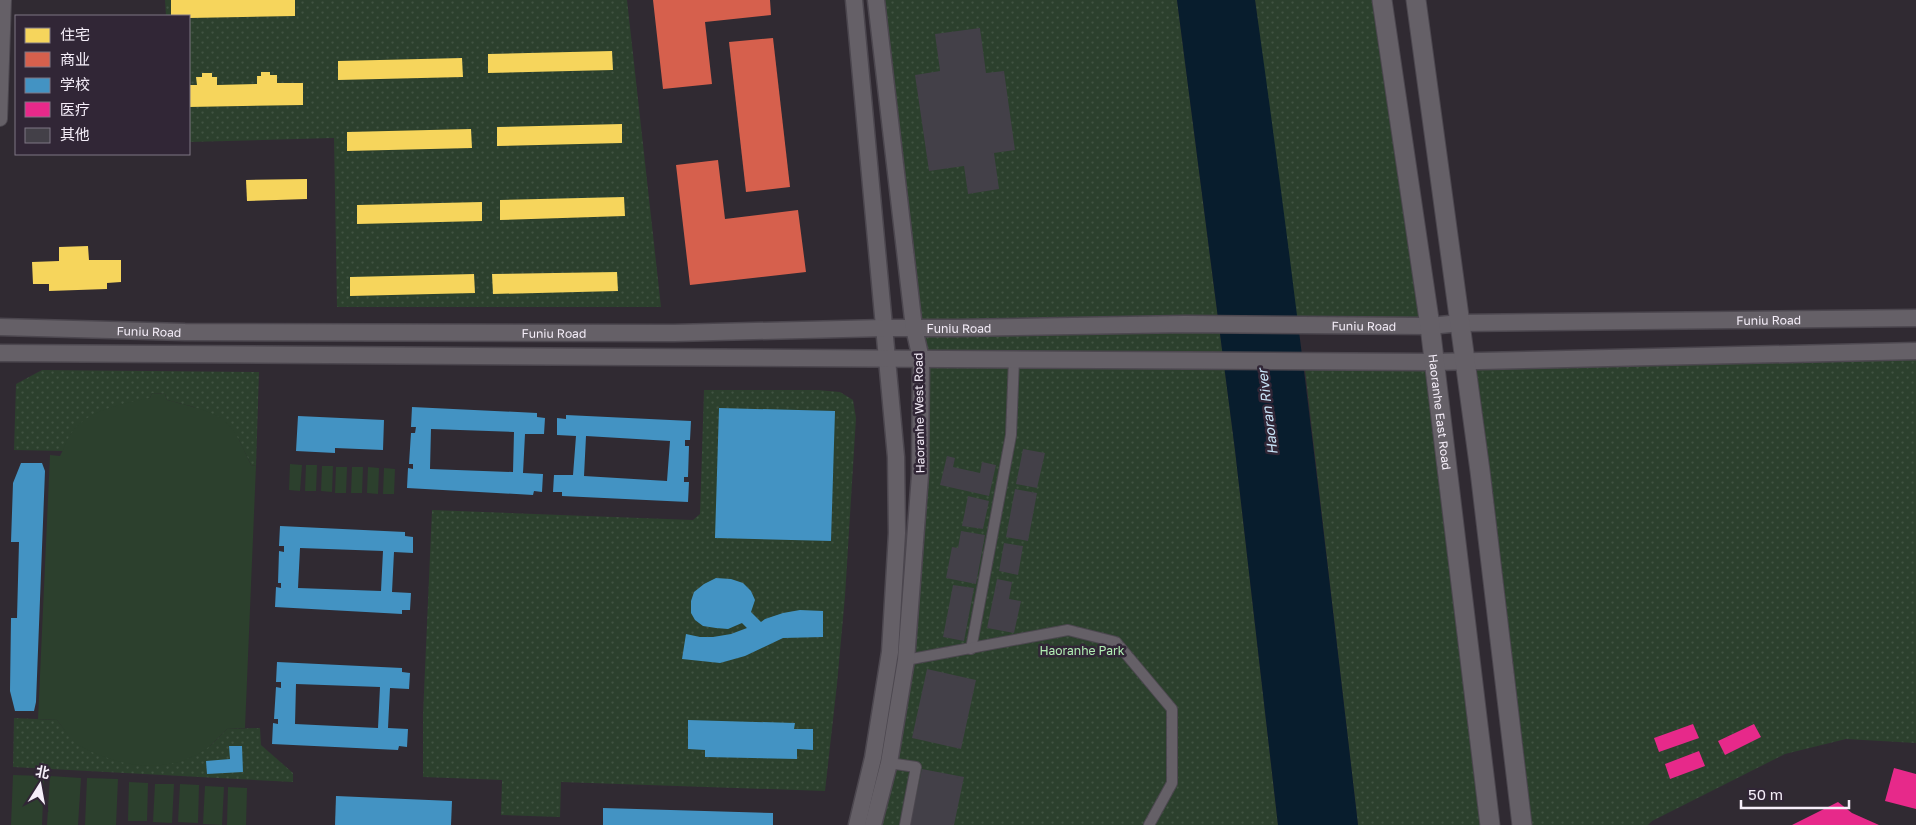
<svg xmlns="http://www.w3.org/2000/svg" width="1916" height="825" viewBox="0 0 1916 825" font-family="'Golos Text','Noto Sans SC',sans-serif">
<defs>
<pattern id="grass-dots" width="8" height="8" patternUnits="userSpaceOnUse" patternTransform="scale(1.25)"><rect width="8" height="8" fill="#2c402d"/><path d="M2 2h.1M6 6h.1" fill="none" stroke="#415342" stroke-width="1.8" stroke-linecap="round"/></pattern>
</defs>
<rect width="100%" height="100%" fill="#302a32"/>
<g fill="url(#grass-dots)">
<polygon points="165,0 627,0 661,307 337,307 334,138 189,142 189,16 166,16"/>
<polygon points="876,0 1177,0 1235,450 1278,825 871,825 906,660 916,533 914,328"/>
<polygon points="1255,0 1383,0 1430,326 1296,325"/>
<polygon points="1916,351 1916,743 1846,739 1785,754 1652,821 1648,825 1522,825 1465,360"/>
<polygon points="1304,361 1434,362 1490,825 1358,825"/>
<polygon points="42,370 259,372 256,466 251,465 239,440 194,407 167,400 165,394 152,393 150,398 71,434 63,451 14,450 16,384"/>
<polygon points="704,390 818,390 840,392 853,400 856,418 845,596 837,684 825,791 561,782 560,817 501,815 502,780 423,777 423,715 432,510 693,520 700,514"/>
<polygon points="14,718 57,720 72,739 210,746 227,729 260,728 261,745 293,773 293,782 13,767"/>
</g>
<g fill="#2c402d">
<path d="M152 393 165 394 167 400C182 404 210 410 222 419 236 429 244 450 251 465L256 466 245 728 227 729C222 734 216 740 211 745 181 770 139 770 105 757 93 753 80 747 71 739 66 733 62 726 57 720L38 719 50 455 60 456C64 449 66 441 70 435 87 409 123 404 150 398Z"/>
<polygon points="290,464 302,465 300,491 289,490"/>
<polygon points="306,465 317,465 316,491 305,491"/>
<polygon points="322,466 333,466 332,492 321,491"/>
<polygon points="336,467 347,467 346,493 335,493"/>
<polygon points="352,467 363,467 362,493 351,493"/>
<polygon points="368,467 379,468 378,494 367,493"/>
<polygon points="384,468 395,469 394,494 383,494"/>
<polygon points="13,775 44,776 42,825 11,825"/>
<polygon points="50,776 81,778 78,825 47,825"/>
<polygon points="87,778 118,779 116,825 85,825"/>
<polygon points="129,782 148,783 147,821 128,821"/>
<polygon points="155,784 174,784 172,823 153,822"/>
<polygon points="180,784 199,785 198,823 178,822"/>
<polygon points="205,786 224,787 222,825 203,824"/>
<polygon points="228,787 247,788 246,825 227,825"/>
</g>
<path fill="#081d2d" d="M1177 0H1255C1294 275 1326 550 1358 825H1278L1235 450Z"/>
<g fill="#f6d55c">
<polygon points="171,0 295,0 295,16 189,18 171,16"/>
<polygon points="612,51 613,70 488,73 488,54"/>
<polygon points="462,58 463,77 338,80 338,61"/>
<polygon points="261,72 270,72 270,75 277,75 277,83 303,83 303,105 189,107 189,85 197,85 196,77 202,77 202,73 212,73 212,77 217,77 217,85 257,84 257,76 261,76"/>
<polygon points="622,124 622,143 497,146 497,127"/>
<polygon points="471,129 472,148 347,151 347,132"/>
<polygon points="307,179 307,199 247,201 246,180"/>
<polygon points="624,197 625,216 500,220 500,200"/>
<polygon points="482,202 482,221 357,224 357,205"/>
<polygon points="88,246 89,260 121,260 121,282 107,283 107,289 49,291 49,284 33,284 32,262 59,261 59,247"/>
<polygon points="617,272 618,291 493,294 492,274"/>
<polygon points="474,274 475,293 350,296 350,277"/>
</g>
<g fill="#d6604d">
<polygon points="653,0 770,0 771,15 705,22 712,84 663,89"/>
<polygon points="773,38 790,187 746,192 729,42"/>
<polygon points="718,160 725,219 798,210 806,272 690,285 676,165"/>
</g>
<g fill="#4393c3" fill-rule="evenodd">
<path d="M412 407 537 413V417L545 418 544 434H525L523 473 543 474 542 492 534 491 533 495 407 488 408 468 413 469V464H409L411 433H415L416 427H411ZM431 429 514 432 513 472 430 469Z"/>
<polygon points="719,408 835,411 831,541 715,538"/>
<path d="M566 415 691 421 690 440H685V446H689L688 477H684V482H689L688 502 562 496V492H553L554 475H573L576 436 557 435V418L566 419ZM586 436 670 441 667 481 584 476Z"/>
<polygon points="298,416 384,420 383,450 335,448 335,453 296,451"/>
<polygon points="21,463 42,463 45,471 36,702 34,711 15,711 10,691 11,618 17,618 19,542 11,542 13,483"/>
<path d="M280 526 405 532V536L413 537V553L394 552 392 592 411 593 410 610H402V614L275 607 276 587 281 588V583H278L279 551 284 552V546H279ZM300 548 383 551 381 591 298 588Z"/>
<polygon points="716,578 731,579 743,583 751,591 755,600 751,612 761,622 765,619 783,613 800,610 823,611 823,637 783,638 745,656 720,663 682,659 686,634 700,637 713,637 731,634 747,628 742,623 728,629 716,628 703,626 695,620 691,613 691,601 694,592 704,584"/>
<path d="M277 662 402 668V672L410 673 409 689 390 688 388 728 408 729 407 747 399 746 398 750 272 744 273 723 278 724V719H274L276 687 281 688V682H276ZM296 684 380 687 378 728 295 724Z"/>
<polygon points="688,720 795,723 794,729 813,729 813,750 797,749 797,759 705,757 705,750 688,749"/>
<polygon points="229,746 242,746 243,772 207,774 206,761 230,759"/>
<polygon points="336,796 452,801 451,825 335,825"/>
<polygon points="603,808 773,813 773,825 603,825"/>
</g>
<g fill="#e7298a">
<polygon points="1693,724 1699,738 1659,752 1654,738"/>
<polygon points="1754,724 1761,737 1725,755 1718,741"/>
<polygon points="1699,751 1705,766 1670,779 1665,764"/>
<polygon points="1894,768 1916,774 1916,809 1885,801"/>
<polygon points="1838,802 1852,813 1879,825 1792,825"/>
</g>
<g fill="#434048">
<polygon points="980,28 986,73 1004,71 1015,150 994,153 999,189 968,194 964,166 929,171 915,75 940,71 935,34"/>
<polygon points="1023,449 1045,453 1037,488 1016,484"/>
<polygon points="947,456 955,458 953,467 980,473 982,462 996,465 989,496 940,485"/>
<polygon points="1015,489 1037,493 1028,541 1006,537"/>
<polygon points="968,496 989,501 983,529 962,526"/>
<polygon points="961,531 985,535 976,584 946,578 952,547 958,548"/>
<polygon points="1004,543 1023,546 1018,575 999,571"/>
<polygon points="997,579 1012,582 1009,599 1021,601 1014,633 987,628"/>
<polygon points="953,585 974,588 964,641 943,637"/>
<polygon points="927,669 976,680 961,749 912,738"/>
<polygon points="922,769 964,777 954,825 910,825"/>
</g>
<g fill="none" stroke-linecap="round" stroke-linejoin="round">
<defs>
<g id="pedestrian">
<polyline points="971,649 1011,435 1014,359"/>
<polyline points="906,660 1068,630 1116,642 1172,709 1172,783 1149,825"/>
<polyline points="889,763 916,767 905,825"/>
</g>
<polyline id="minor" points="0,119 4,0"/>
<g id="tertiary">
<polyline points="854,0 896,457 897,533 890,652 873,758 857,825"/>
<path id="s1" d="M0 327 185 332 674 333 884 328H957L1185 324 1430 326 1460 323 1916 318"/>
<polyline points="0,353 1434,362 1916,351"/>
<polyline points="873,825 889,763 906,660 920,475 921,359 914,328 876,0"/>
</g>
<g id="secondary">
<path id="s2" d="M1382 0 1430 326 1490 825"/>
<polyline points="1416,0 1480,471 1522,825"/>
</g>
</defs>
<use href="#pedestrian" stroke="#4c474f" stroke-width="12"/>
<use href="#minor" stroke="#4c474f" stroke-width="16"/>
<use href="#tertiary" stroke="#4c474f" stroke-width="19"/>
<use href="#secondary" stroke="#4c474f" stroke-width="21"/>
<use href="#pedestrian" stroke="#656067" stroke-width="10"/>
<use href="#minor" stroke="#656067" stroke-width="14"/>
<use href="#tertiary" stroke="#656067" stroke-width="16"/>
<use href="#secondary" stroke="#656067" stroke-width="19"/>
</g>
<g text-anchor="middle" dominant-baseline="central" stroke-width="5" stroke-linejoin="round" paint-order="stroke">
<g font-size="12" fill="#f5eef9" stroke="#312636">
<text stroke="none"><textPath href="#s1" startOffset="1769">Funiu Road</textPath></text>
<text stroke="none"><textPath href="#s1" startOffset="1364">Funiu Road</textPath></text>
<text stroke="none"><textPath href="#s1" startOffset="959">Funiu Road</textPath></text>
<text stroke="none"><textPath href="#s1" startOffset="149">Funiu Road</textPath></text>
<text stroke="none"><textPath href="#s1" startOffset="554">Funiu Road</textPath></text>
<text stroke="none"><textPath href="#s2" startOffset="416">Haoranhe East Road</textPath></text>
<text transform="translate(919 413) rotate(-91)">Haoranhe West Road</text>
</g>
<g font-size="12" fill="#b2efb4" stroke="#312636">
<text x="1082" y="650">Haoranhe Park</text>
</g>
<g font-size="14" font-style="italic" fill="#c7e3f7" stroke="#312636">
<text transform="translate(1267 412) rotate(-97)">Haoran River</text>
</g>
</g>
<rect x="15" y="15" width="175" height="140" fill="#312636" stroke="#7f7684"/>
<rect x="25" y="28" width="25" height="15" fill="#f6d55c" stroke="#7f7684"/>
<text x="60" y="40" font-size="15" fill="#f5eef9">住宅</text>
<rect x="25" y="52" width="25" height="15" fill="#d6604d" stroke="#7f7684"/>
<text x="60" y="65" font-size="15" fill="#f5eef9">商业</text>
<rect x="25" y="78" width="25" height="15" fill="#4393c3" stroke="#7f7684"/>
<text x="60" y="90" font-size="15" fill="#f5eef9">学校</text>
<rect x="25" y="102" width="25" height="15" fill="#e7298a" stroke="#7f7684"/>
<text x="60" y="115" font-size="15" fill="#f5eef9">医疗</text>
<rect x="25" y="128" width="25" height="15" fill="#434048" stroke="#7f7684"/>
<text x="60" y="140" font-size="15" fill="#f5eef9">其他</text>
<g transform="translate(40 785) rotate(11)" stroke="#312636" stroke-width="4" paint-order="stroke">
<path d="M0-4L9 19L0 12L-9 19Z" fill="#f5eef9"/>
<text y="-8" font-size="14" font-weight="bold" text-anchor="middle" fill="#f5eef9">北</text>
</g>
<path d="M1741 800v8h108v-8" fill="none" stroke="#f5eef9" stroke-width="2.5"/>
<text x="1748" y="800" font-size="15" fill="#f5eef9" stroke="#312636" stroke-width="4" paint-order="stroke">50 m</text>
</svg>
